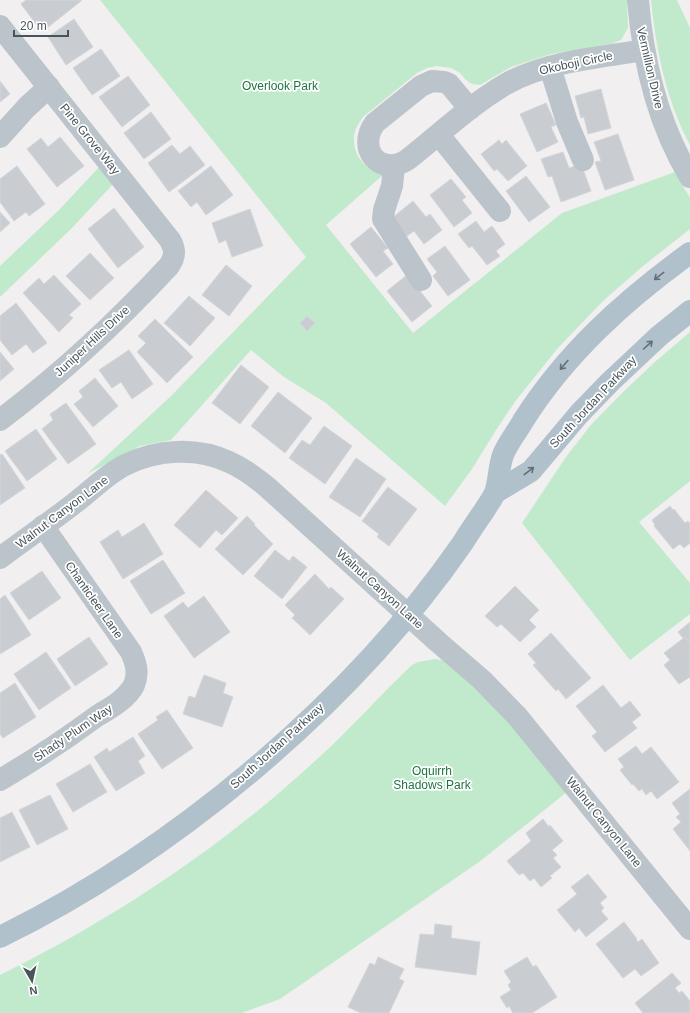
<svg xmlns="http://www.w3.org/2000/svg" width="690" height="1013" viewBox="0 0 690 1013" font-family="Helvetica,sans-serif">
<rect width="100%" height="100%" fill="#f1efef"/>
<g fill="#c1eacc">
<path d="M100 0H627L628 28 621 40 611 44 551 54 511 67 480 85 472 84 466 80 460 73 451 68 436 66 427 68 417 73 363 117C359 123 354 130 354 137 353 157 366 169 383 175L326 225 413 333 562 213 675 172 690 198V229L643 266 603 301 557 349 517 399 496 430 472 469 445 506 326 403 284 377 251 350 171 440 140 446 87 474 172 395 306 257Z"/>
<path d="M651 0H677L690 28V145C666 100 656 50 651 0Z"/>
<polygon points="101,165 114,183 71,229 0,297 0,266 59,210"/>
<polygon points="690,332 690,481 639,522 690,583 690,614 630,660 522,523 566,457 590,426 621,394 656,361"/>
<path d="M435 659 442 660 449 664 488 700 511 725 567 792 479 862 280 999 242 1013H0V975C114 919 222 847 315 761 349 731 379 696 412 665L418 662Z"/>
</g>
<g fill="#c9ccd1" stroke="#d3d6d9">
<polygon points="26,0 81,0 81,1 42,32 21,4"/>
<polygon points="74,19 93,47 66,65 48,37"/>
<polygon points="101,49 120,76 92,95 73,68"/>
<polygon points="128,76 150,105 122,127 99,97"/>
<polygon points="0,81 10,94 0,102"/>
<polygon points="601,89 611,128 588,134 584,117 581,118 575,96"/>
<polygon points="546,103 556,125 551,127 558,142 537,152 520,114"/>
<polygon points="151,112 171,139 144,159 124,133"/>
<polygon points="618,134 634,180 605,190 595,162 601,161 594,142"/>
<polygon points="60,137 84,166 57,187 27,149 41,138 48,147"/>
<polygon points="499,140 502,144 506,140 527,166 508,181 497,169 494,171 481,154"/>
<polygon points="172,145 180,154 190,146 205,165 169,192 148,163"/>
<polygon points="563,152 569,168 581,164 591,191 561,202 552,176 548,177 541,159"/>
<polygon points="17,166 45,204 29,216 26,212 14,221 0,202 0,179"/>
<polygon points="211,166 233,195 206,215 197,202 191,207 178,191"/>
<polygon points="526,176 550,207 529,222 506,191"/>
<polygon points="451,179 466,197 462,200 472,213 454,227 430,195"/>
<polygon points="413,201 426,217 430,214 442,230 424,244 414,231 407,236 392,218"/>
<polygon points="114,208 144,247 118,268 88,229"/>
<polygon points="250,209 263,246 232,257 226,240 219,243 212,223"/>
<polygon points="0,212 10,223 0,232"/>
<polygon points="476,221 484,232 492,226 505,244 496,251 500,256 487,265 472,246 469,248 458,234"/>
<polygon points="371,227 388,248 383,251 393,264 376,277 350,244"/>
<polygon points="445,246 470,280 448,296 433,276 437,272 427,259"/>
<polygon points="90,253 114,278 90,300 66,276"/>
<polygon points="226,265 252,286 229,316 202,295"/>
<polygon points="54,275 81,304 69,315 73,318 59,332 23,293 39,278 44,284"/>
<polygon points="407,275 432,306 412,322 387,291"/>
<polygon points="189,296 215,318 190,346 164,323"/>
<polygon points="16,303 47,343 33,353 26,344 12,355 0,340 0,316"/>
<polygon points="307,316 315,323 307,331 300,323"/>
<polygon points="155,319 193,357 167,383 137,352 146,343 138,336"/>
<polygon points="129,350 153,384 132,399 121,382 112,388 99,370"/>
<polygon points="0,352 14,369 0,381"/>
<polygon points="241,365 269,387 240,424 212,403"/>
<polygon points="95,378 118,406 93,427 74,404 83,397 79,391"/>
<polygon points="278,392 312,418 285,453 251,426"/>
<polygon points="66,403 96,444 68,464 42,429 53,420 50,414"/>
<polygon points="324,426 352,446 325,484 289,458 302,440 310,445"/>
<polygon points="36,429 57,459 27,481 5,451"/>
<polygon points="2,454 25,488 0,505 0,455"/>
<polygon points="356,458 386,479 360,517 329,497"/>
<polygon points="388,487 417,509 389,546 377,537 379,534 362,521"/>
<polygon points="206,490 238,518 222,535 216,530 200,548 174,525"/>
<polygon points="670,506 673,510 674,509 685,523 688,521 690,524 690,543 684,548 680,544 673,549 654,526 655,525 652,520"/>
<polygon points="247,516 255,524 254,525 273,544 243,575 215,549"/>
<polygon points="144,523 163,554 123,579 100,542 118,530 122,537"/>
<polygon points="275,550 289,561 293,556 307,567 282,599 254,576"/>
<polygon points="163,560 185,593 151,614 130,581"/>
<polygon points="42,571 61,598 29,620 10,593"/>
<polygon points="315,574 329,589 331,587 344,599 310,635 292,618 295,615 285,605"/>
<polygon points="515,586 539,610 529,620 536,627 520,642 501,624 497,627 485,616"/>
<polygon points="5,595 31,635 0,654 0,599"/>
<polygon points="204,596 230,632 194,658 164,616 183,602 188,608"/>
<polygon points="690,622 690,643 685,637 683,638 678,632"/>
<polygon points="551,633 591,678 566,699 558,689 556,691 533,665 536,663 528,654"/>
<polygon points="89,637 108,664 75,686 57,659"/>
<polygon points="685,637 690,643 690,677 679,684 664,665 670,660 664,653"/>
<polygon points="46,652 71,688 39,710 14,674"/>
<polygon points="204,675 226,683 223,693 233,697 222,727 183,714 189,696 195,698"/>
<polygon points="15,683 36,717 3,738 0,734 0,693"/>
<polygon points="603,685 621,708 630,701 641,715 632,722 637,728 605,752 592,736 597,732 576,706"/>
<polygon points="167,710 193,748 162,769 138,734 158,720 156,717"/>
<polygon points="133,737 145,756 138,761 145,773 116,791 94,757 107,748 109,752"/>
<polygon points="636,746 642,754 651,747 679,782 657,799 651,791 646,795 642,789 639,791 633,784 632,785 620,770 624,767 618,759"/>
<polygon points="90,764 107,792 73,812 56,784"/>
<polygon points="690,789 690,851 673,829 681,822 676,817 680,814 672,803"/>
<polygon points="50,795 68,829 37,845 19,810"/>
<polygon points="12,812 30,847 0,862 0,818"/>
<polygon points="543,819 549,827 550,825 563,841 552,850 557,855 553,858 561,867 550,876 552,878 541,887 534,878 530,881 523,873 519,875 507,861 531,841 526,833"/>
<polygon points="588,874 607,897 600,903 604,908 601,911 608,919 586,937 579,928 575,932 557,910 577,894 571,887"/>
<polygon points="624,922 637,939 636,940 638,942 642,939 659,963 641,976 635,969 623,978 596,944"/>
<polygon points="435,924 452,926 451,938 480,942 476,975 415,967 420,934 434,935"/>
<polygon points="378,957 404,969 399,979 404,981 389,1013 361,1013 348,1007 370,963 375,965"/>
<polygon points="527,957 533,967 536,965 557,997 532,1013 513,1013 509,1006 507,1008 500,997 511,990 508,985 511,982 504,971"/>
<polygon points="672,973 681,983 675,988 679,993 682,991 690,1001 690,1013 643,1013 635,1003"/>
</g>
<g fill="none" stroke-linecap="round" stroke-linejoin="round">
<g stroke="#bbc4ca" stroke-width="22">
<path d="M638 0C643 61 658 124 690 177"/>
<path d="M0 26 170 240C176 250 175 257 169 266 117 322 61 374 0 420"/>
<polyline points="550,67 567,122 583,160"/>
<path d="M470 109 449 84 444 82 432 81 421 86 375 123C356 149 380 177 407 160 439 135 470 105 506 84 547 61 598 58 644 50"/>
<polyline points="439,135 500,211"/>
<polyline points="0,137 27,107 49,87"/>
<polyline points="394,166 392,186 384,210 383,219 421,280"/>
<path d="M0 558C25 539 52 521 76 502 92 490 107 474 125 465 157 449 197 447 229 462 243 468 255 477 267 487L438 642 482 680 517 716 690 929"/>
<path d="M0 780C34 760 66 739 97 716 110 708 127 699 134 685 139 673 136 663 131 652L43 526"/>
</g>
<g stroke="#b1c1cb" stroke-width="22">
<polyline points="496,492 531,471 579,414 610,382 659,336 690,311"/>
<path d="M0 937C175 851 351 704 462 544 469 533 476 522 484 511 488 504 494 497 496 490 499 479 499 466 503 455 507 444 517 432 523 421 566 353 625 300 690 253"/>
</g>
</g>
<defs><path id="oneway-shaft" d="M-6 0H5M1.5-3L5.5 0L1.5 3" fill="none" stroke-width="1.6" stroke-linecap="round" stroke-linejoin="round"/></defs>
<g stroke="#626f76">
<use href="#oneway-shaft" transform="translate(659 276) rotate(142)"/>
<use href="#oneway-shaft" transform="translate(648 345) rotate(-42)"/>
<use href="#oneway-shaft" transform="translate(564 365) rotate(130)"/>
<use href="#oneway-shaft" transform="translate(529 471) rotate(-38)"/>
</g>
<g text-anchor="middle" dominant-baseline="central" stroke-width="3.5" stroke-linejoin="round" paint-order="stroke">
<g font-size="12" fill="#48545a" stroke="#fff">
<text transform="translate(576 63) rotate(-12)">Okoboji Circle</text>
<text transform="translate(650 68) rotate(77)">Vermillion Drive</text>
<text transform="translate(90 139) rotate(51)">Pine Grove Way</text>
<text transform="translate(92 341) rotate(-43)">Juniper Hills Drive</text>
<text transform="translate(593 402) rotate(-47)">South Jordan Parkway</text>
<text transform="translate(62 512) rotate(-37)">Walnut Canyon Lane</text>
<text transform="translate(380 589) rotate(42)">Walnut Canyon Lane</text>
<text transform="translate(94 600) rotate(55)">Chanticleer Lane</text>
<text transform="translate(73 733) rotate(-34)">Shady Plum Way</text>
<text transform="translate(277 746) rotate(-42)">South Jordan Parkway</text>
<text transform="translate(604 822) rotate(51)">Walnut Canyon Lane</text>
</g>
<g font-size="12" fill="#207440" stroke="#fff">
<text x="280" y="86">Overlook Park</text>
<text x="432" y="771">Oquirrh<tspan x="432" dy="14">Shadows Park</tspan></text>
</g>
</g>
<g transform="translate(32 981) rotate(171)" stroke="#ffffff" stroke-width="3" paint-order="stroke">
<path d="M0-3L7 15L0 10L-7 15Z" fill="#48545a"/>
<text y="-6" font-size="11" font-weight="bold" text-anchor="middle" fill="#48545a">N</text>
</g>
<path d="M14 30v6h54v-6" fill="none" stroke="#48545a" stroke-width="2"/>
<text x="20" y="30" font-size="12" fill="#48545a" stroke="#ffffff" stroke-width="3" paint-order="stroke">20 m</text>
</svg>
